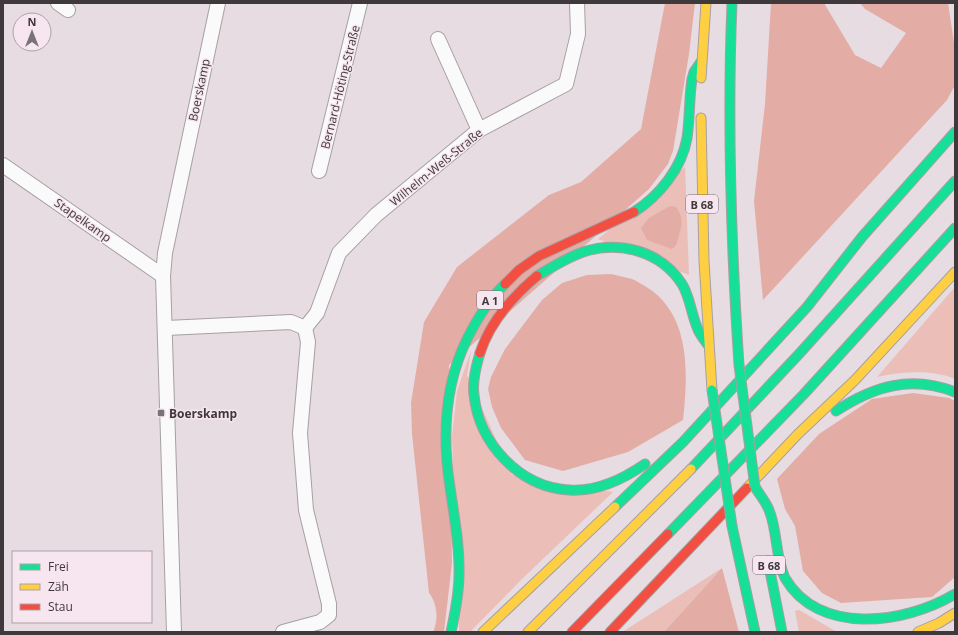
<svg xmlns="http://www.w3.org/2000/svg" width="958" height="635" viewBox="0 0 958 635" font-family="'Open Sans',sans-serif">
<rect width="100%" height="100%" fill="#e6dce1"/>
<g fill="#ebbeb8">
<polygon points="685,167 689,275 598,239"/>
<path d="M955 287V379C931 369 901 372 877 377Z"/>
<polygon points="471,351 467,375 512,475 613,492 522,579 470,632 459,632 452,437 457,391"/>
<polygon points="722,568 664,632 623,632 624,631"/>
<polygon points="799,610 837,632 799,632 795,611"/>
</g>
<g fill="#e3ada6">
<path d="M665 3H695L689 54 673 151 668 164 649 189 449 365 452 563 444 632H433C439 619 437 603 429 593L412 434 411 403 424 322 457 267 549 195 581 182 641 129Z"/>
<polygon points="771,3 824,3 855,55 881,68 906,33 865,9 860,3 948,3 955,49 955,85 947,100 763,300 754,201 765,104"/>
<path d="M670 206 676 207C683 217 683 224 679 235 677 241 678 245 672 249L647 240 641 228 649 218Z"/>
<path d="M611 274C618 276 625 277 632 279 637 281 643 285 648 288 691 316 688 374 683 420L628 452 563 471 525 460 501 428 492 407 488 389 491 377 505 349 542 300 562 283 587 275Z"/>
<polygon points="913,393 949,398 955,401 955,577 932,597 841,603 822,593 803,571 795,526 785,509 777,479 819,434 872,399"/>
<polygon points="722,568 739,632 664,632"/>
</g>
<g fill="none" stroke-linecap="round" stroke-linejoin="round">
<defs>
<g id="street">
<polyline points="58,3 68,10"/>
<polyline points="438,39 479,130"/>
<polyline points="3,165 163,276"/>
<polyline points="319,171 360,3"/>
<polyline points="166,328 291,322 305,328 308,342 300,433 306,510 329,604 329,615 320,622 283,632"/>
<polyline points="305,328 317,313 339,253 376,215 479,130 566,84 578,34 577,3"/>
<polyline points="174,632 163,276 165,253 218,3"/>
</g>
<g id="fast">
<path d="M732 3C727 124 731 244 739 365"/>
<path d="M634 212C659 196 682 168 687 138 690 118 689 98 692 79L694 72 701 62"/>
<path d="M537 276C552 267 566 258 583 252 619 240 661 251 682 284 690 297 691 313 697 327 699 334 704 339 708 345"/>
<path d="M480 353C476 366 472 381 474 395 479 444 520 487 569 490 597 492 622 480 645 464"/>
<path d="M836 411C874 386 911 375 955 392"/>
<polyline points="691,469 799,354 955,181"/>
<path d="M755 487C760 495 766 502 769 510 778 532 775 557 785 578 818 635 903 625 955 594"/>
<polyline points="615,507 683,442 807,307 862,237 955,132"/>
<polyline points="732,526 755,632"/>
<polyline points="668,534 804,394 955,228"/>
<polyline points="768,561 782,632"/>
<path d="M451 632C455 613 459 595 459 575 460 546 454 516 450 487 442 436 444 386 467 339 477 319 489 299 505 284"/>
</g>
<g id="slow">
<polyline points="701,78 706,3"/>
<polyline points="701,118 704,261 712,390"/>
<polyline points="747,488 798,434 855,380 955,272"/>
<polyline points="483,632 615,507"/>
<polyline points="528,632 691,469"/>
<polyline points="918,632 939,623 955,613"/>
</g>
<g id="jam">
<polyline points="505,284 519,270 539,256 634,212"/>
<path d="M480 353C490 322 512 297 537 276"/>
<polyline points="572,632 668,534"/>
<polyline points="610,632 747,488"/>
</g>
</defs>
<use href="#street" stroke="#a6a0a3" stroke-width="16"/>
<use href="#fast" stroke="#a6a0a3" stroke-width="11"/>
<use href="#slow" stroke="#a6a0a3" stroke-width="11"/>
<use href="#jam" stroke="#a6a0a3" stroke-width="11"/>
<use href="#street" stroke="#fbfafa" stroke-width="14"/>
<use href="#fast" stroke="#16e098" stroke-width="9"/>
<use href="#slow" stroke="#ffcf43" stroke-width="9"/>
<use href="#jam" stroke="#f24e42" stroke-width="9"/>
<defs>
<g id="fast-bridge">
<polyline points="739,365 755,487"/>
<polyline points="712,390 732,526"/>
</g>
</defs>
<use href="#fast-bridge" stroke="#a6a0a3" stroke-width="11" stroke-linecap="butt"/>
<use href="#fast-bridge" stroke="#16e098" stroke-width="9"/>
</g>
<rect fill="#797276" stroke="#f7e6ef" stroke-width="1.5" x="157" y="409" width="8" height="8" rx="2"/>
<g text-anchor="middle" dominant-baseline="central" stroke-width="3" stroke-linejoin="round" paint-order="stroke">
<g fill="#f7e6ef" stroke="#766d72" stroke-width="1">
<rect x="686" y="195" width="32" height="18" rx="3"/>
<rect x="477" y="291" width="26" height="18" rx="3"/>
<rect x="753" y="556" width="32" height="18" rx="3"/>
</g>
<g font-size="11" font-weight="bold" fill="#3f393c">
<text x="702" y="204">B 68</text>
<text x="490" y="300">A 1</text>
<text x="769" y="565">B 68</text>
</g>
<g font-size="12" fill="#3f393c" stroke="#f7e6ef">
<text transform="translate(340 87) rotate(-76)">Bernard-Höting-Straße</text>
<text transform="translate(199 90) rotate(-78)">Boerskamp</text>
<text transform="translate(436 167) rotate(-39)">Wilhelm-Weß-Straße</text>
<text transform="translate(83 220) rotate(35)">Stapelkamp</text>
</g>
<g font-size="12" font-weight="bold" fill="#3f393c" stroke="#f7e6ef" text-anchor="start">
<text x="169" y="413">Boerskamp</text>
</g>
</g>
<rect width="958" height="635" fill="none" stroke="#3f393c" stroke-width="8"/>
<rect x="12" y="551" width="140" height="72" fill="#f7e6ef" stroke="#ada1a7"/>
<rect x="20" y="564" width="20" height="6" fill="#16e098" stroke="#ada1a7"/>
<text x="48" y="571" font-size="12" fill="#3f393c">Frei</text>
<rect x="20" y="584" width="20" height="6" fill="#ffcf43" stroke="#ada1a7"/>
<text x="48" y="591" font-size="12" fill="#3f393c">Zäh</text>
<rect x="20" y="604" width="20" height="6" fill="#f24e42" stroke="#ada1a7"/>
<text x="48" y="611" font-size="12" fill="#3f393c">Stau</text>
<g transform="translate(32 32)"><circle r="19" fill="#f7e6ef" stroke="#ada1a7"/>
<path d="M0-3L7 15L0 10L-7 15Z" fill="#797276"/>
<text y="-6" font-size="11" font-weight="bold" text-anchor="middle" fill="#3f393c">N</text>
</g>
</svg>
